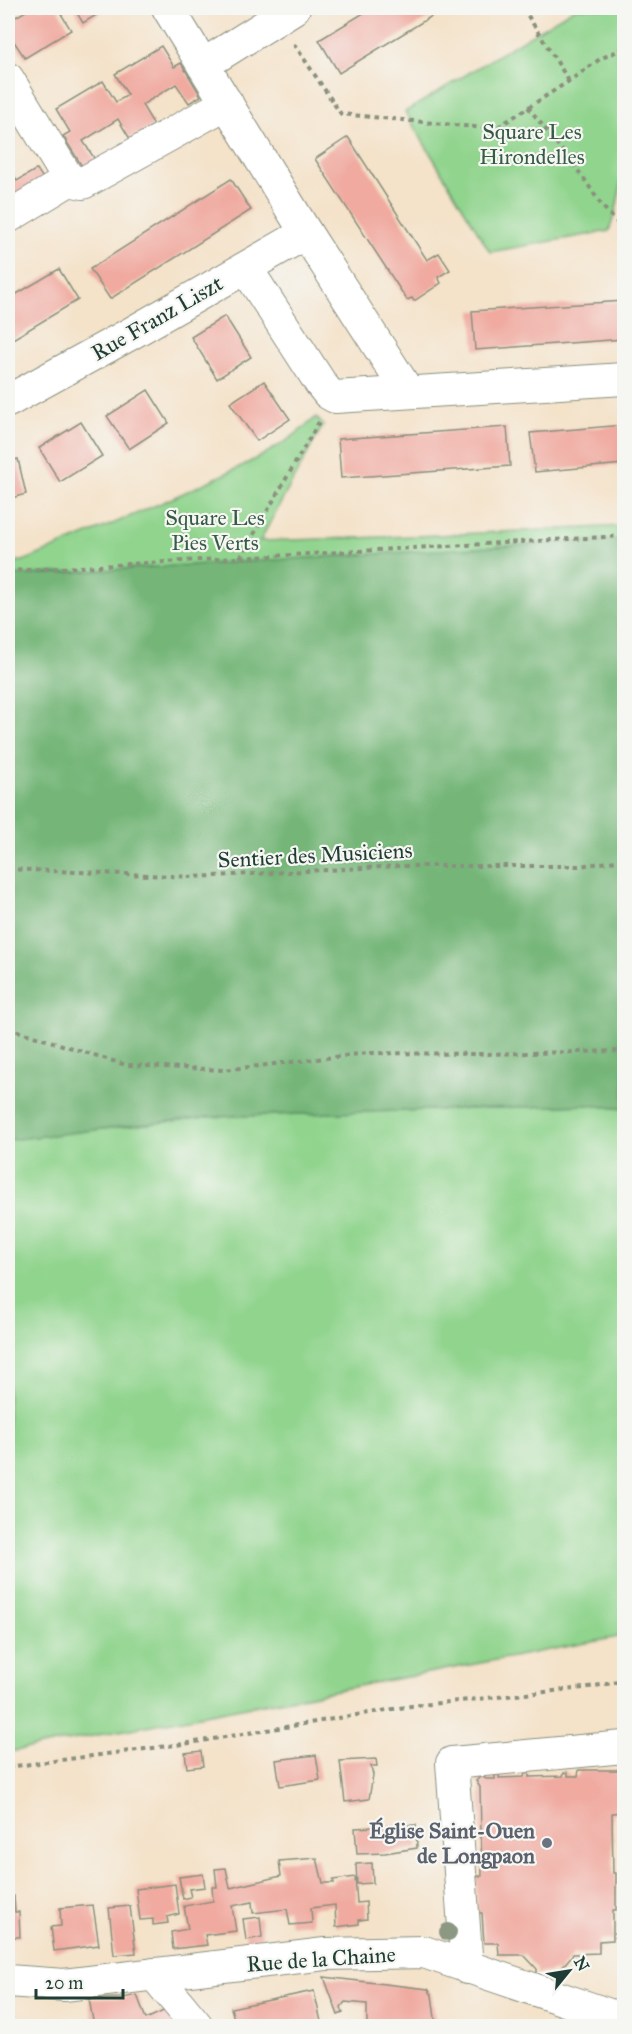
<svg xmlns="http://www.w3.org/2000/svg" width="632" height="2034" viewBox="0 0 632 2034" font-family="'IM FELL Great Primer',serif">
<rect width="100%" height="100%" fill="#f6f6f2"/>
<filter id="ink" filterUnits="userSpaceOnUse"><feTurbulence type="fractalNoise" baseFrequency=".0167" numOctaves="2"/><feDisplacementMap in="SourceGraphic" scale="12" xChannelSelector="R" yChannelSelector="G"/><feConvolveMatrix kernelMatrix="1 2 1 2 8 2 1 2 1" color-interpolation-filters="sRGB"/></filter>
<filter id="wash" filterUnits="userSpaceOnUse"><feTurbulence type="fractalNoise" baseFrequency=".008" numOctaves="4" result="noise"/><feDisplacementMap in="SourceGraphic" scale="24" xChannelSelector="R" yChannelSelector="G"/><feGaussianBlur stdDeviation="1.35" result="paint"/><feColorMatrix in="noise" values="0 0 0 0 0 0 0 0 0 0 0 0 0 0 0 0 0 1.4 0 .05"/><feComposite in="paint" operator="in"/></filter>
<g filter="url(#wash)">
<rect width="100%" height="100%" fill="#f4e2c9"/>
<g fill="#90d48d" stroke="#588860" stroke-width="1.5">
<polygon points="575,8 624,8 624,170 616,210 609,231 490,252 405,112"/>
<path d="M316 417 323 425 260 541 416 536 624 526V557L8 589V562L23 561C83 536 144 512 203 484 243 466 285 447 316 417Z"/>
<polygon points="588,1105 624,1109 624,1636 8,1752 8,1140 207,1117"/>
</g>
<polygon fill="#74b678" stroke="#4a7a56" stroke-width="1.5" points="624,539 624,1109 588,1105 207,1117 8,1140 8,576"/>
<g id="blocks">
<g fill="#f0aaa0">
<polygon points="31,8 61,8 58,9 71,30 25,58 11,37 8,39 8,18 9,21"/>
<polygon points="74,8 108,8 83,23"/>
<polygon points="372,8 445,8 339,73 319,40"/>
<polygon points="161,46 174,67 181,63 201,96 189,103 176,84 142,105 154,125 130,139 118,119 83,141 96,161 83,168 63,136 70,132 56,109 103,81 116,102 128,95 115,74"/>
<polygon points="8,120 16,133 8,138"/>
<polygon points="348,137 427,260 439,253 450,270 438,277 441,283 414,301 412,298 407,300 315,159"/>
<polygon points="8,165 17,181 37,169 46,183 8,207"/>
<polygon points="231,179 251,210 110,299 90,269"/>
<polygon points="59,269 78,300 8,342 8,299"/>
<polygon points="624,301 624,339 475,350 472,311"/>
<polygon points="225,316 251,357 217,379 191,337"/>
<polygon points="264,381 290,419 257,441 230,403"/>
<polygon points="148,390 169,423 129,449 107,416"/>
<polygon points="81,422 102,456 60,482 39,448"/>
<polygon points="624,425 624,464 535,472 530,433"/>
<polygon points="507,427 510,466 341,478 338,439"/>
<polygon points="18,459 26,494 8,499 8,462"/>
<polygon points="201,1751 203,1766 187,1768 185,1753"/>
<polygon points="316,1755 320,1780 280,1786 276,1760"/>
<polygon points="376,1759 377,1766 371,1766 373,1775 369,1799 345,1802 340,1761"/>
<polygon points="579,1770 623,1770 623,1812 612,1813 613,1873 616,1873 616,1910 613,1910 613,1940 599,1941 599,1953 573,1954 560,1970 561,1974 556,1974 555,1971 537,1974 537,1969 524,1955 499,1955 498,1943 484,1943 482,1913 477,1913 476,1876 482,1876 480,1787 476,1781 481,1776 486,1779 495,1779 495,1774 499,1774 499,1778 524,1777 525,1774 529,1773 529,1777 563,1776 564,1773 568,1772 568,1776 578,1776"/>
<polygon points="416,1825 417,1848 385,1853 357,1854 355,1828"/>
<polygon points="317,1858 323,1883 334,1883 333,1880 355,1877 357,1903 366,1902 367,1919 359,1920 359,1924 336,1927 335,1905 311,1908 312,1923 290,1925 287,1909 253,1913 252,1902 232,1906 236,1931 205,1935 207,1945 173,1949 171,1932 188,1929 184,1906 213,1901 212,1887 217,1887 215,1869 226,1868 230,1888 281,1876 279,1861"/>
<polygon points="372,1863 373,1883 357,1884 356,1864"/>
<polygon points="203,1874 205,1887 189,1889 191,1897 183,1899 179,1877"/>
<polygon points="175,1884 179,1914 167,1917 168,1923 153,1925 153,1919 140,1920 136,1889"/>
<polygon points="8,1896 14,1896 15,1912 19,1912 20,1937 8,1937"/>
<polygon points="93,1905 99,1945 54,1951 51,1927 61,1926 60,1908"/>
<polygon points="130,1906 136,1953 114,1955 109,1908"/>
<polygon points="260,1917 262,1937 246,1940 243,1919"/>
<polygon points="324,1977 428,1989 432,1995 436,2026 367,2026 367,2004 345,2002 341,2007 343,2013 338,2015"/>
<polygon points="314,1991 322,2026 236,2026 231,2008"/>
<polygon points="137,1995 146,2019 168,2009 176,2026 94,2026 89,1999 123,1998"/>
</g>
</g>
</g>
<g filter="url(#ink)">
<use href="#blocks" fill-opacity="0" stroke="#8a907e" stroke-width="1.5"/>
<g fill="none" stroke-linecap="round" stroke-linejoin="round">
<defs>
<g id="minor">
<polyline points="168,8 203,65"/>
<polyline points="294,8 203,65 306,233 408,392"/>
<polyline points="8,79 69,180 8,217"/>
<polyline points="69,180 83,183 227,103"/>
<polyline points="246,268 321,384 328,393 335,397 624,379"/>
<polyline points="8,401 130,334 306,233"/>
<polyline points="467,1968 452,1763 624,1747"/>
<polyline points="154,1974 197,2026"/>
<polyline points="8,1981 64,1985 325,1954 424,1952 624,2020"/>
</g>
</defs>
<use href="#minor" stroke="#8a907e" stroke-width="34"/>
<g stroke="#8a907e" stroke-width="4" stroke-dasharray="4.5 4.5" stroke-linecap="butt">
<polyline points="523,8 569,81"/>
<polyline points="294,44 341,114 495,129 569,81 600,59 624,48"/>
<polyline points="528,107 583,177 602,206 624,230"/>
<polyline points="240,558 319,422"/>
<polyline points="8,571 624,536"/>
<polyline points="8,869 194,877 400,866 579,866 624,860"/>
<polyline points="8,1028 126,1065 224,1070 368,1053 482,1054 624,1051"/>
<polyline points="8,1767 183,1744 411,1706 583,1688 624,1681"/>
</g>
<use href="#minor" stroke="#fff" stroke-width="32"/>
</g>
<circle fill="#8c9881" cx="448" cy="1932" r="9"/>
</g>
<circle fill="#6b7280" stroke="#f6f6f2" stroke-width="2" cx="547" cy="1843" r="6"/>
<g text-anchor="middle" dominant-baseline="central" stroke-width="4.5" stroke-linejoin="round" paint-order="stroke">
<g font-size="22" fill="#365b46" stroke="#f6f6f2">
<text x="532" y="131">Square Les<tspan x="532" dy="25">Hirondelles</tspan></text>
<text x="215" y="517">Square Les<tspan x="215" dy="25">Pies Verts</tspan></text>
</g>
<g font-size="22" fill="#1f3d34" stroke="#f6f6f2">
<text transform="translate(157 318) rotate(-30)">Rue Franz Liszt</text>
<text transform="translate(315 855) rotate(-3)">Sentier des Musiciens</text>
<text transform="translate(321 1959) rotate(-4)">Rue de la Chaine</text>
</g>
<g font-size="22" font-weight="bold" fill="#5b616d" stroke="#f6f6f2" text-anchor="end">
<text x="535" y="1830">Église Saint-Ouen<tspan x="535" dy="25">de Longpaon</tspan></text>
</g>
</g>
<rect width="632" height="2034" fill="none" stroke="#f6f6f2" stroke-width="30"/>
<g transform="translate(569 1971) rotate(60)" stroke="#f6f6f2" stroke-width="4.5" paint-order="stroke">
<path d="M0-4.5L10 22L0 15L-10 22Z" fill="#1f3d34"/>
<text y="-9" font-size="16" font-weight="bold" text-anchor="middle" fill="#1f3d34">N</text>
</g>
<path d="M36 1989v9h87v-9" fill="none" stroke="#1f3d34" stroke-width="3"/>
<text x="45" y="1989" font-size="18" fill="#1f3d34" stroke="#f6f6f2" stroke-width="4.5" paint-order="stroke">20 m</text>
</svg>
